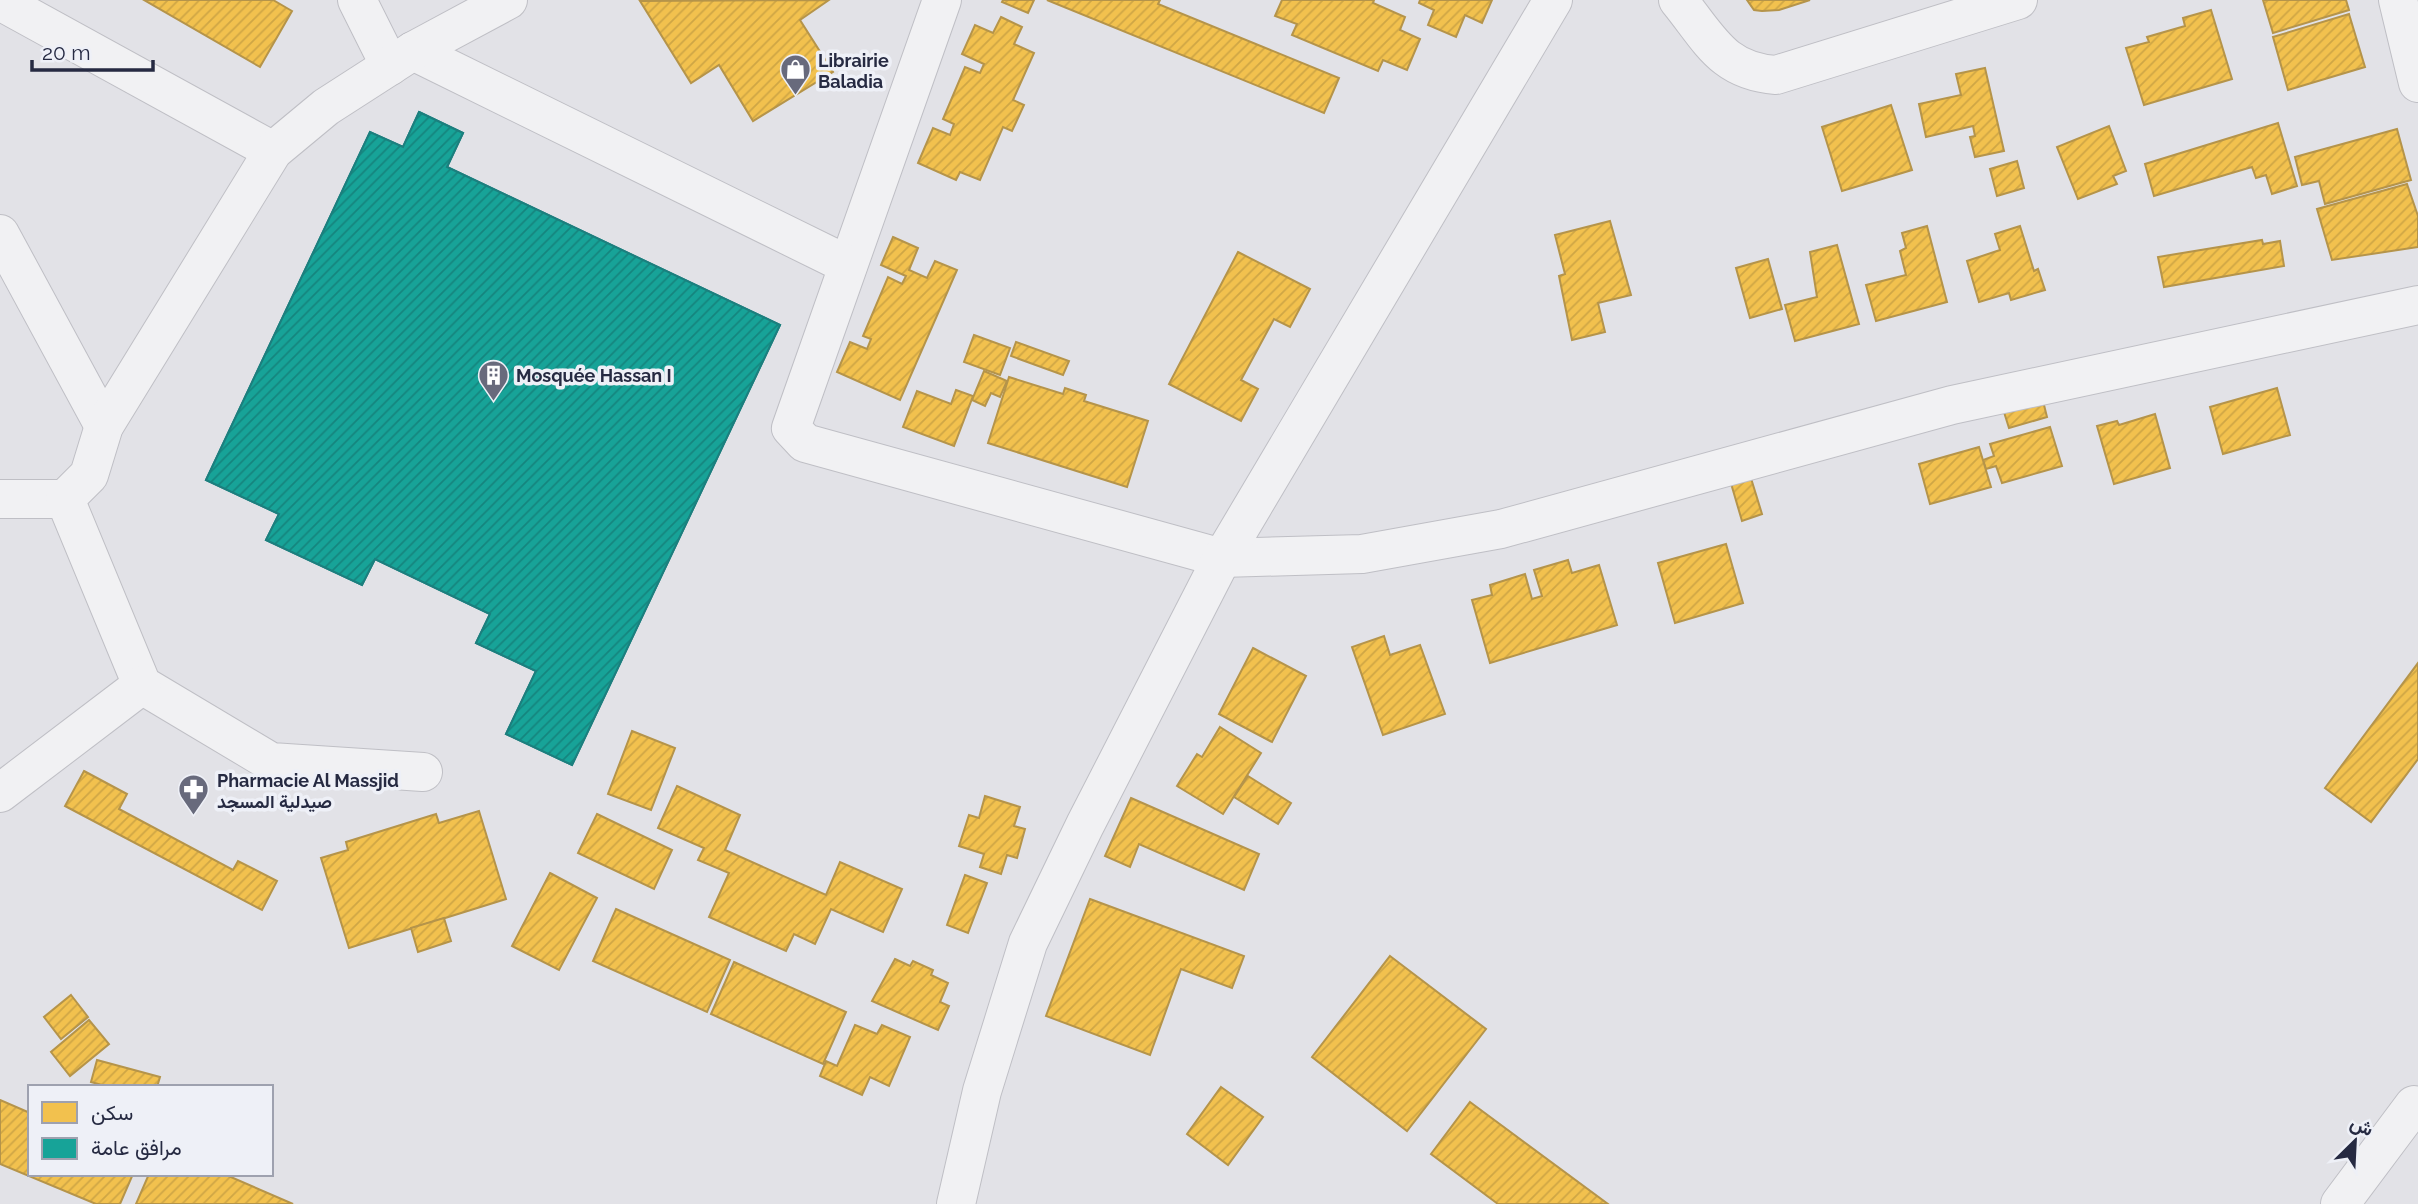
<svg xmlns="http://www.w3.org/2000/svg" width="2418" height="1204" viewBox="0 0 2418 1204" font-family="Raleway,Vazirmatn,sans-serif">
<defs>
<pattern id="homes-hatch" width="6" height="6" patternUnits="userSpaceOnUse" patternTransform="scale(1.75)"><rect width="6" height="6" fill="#f2c14e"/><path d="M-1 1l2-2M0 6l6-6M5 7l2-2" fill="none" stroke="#cfa645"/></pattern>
<pattern id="public-hatch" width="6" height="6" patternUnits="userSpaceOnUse" patternTransform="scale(1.75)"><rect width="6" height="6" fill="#17a398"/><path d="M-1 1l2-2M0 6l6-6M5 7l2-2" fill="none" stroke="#15857e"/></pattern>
</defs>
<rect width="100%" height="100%" fill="#e2e2e7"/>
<g fill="url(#homes-hatch)" stroke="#b5944a" stroke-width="2">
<polygon points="144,0 273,0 292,11 260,67"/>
<polygon points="829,0 800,20 833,72 753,121 719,65 691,83 640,1"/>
<polygon points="1003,0 1034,0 1028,13 1002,2"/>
<polygon points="1047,0 1160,0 1158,4 1339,78 1324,113"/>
<polygon points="1282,0 1374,0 1373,3 1405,17 1400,30 1420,39 1407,70 1383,60 1378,71 1292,35 1297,24 1275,16"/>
<polygon points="1420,0 1492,0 1482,23 1465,15 1456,37 1428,25 1434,10 1419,3"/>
<polygon points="1747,0 1810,0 1779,10 1762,11 1754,10"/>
<polygon points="2263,0 2346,0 2349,10 2273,33"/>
<polygon points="2211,10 2232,79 2144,105 2126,48 2149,42 2147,37 2185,26 2183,18"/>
<polygon points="2349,14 2365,67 2288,90 2273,37"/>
<polygon points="1001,17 1022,27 1014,44 1034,53 1013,100 1024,105 1012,131 1003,127 980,180 960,172 956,180 918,163 933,128 950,135 954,124 943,119 965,67 980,73 984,64 962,54 975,25 993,33"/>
<polygon points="1985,68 2004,151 1975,157 1970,137 1975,136 1973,126 1926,137 1919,104 1961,95 1956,74"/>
<polygon points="1891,105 1912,170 1842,191 1822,127"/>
<polygon points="2278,123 2297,186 2272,194 2266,175 2256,178 2252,167 2154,196 2145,164"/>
<polygon points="2109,126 2126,171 2113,176 2117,184 2078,199 2057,147"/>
<polygon points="2397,129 2411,180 2325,204 2319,181 2302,185 2295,157"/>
<polygon points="2017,161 2024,188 1997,196 1990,169"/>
<polygon points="2407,184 2418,216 2418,247 2332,260 2317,209"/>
<polygon points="1610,221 1631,295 1598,303 1605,332 1572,340 1559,276 1565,274 1555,235"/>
<polygon points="1927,226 1947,302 1876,321 1866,285 1906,275 1900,251 1906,248 1902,233"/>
<polygon points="2020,226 2034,271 2038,269 2045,290 2011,300 2009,293 1979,302 1967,261 2000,250 1995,234"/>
<polygon points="893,237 918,248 909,270 927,278 935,261 957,270 900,400 837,372 850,342 867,349 871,339 863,336 888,277 902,284 906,276 881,265"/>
<polygon points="2262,240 2263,244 2280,241 2284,266 2164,287 2158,257"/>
<polygon points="1837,245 1859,324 1795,341 1785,305 1817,297 1810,252"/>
<polygon points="1238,252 1310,289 1290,327 1274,319 1241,380 1258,389 1241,421 1169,384"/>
<polygon points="1768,259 1782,309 1750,318 1736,268"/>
<polygon points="974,335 1010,348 1000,375 964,362"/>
<polygon points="1016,342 1069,361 1063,375 1011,356"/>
<polygon points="984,371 1007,381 1000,397 991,393 985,406 972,400"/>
<polygon points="1009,377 1063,394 1065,388 1086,395 1084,401 1148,421 1127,487 988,443"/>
<polygon points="2277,388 2290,435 2223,454 2210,407"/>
<polygon points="956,390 973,396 954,446 903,427 917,391 951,404"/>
<polygon points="2042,397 2047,417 2009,428 2003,409"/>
<polygon points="2155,414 2170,468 2114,484 2097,426 2117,421 2119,425"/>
<polygon points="2050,427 2062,466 2002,483 1996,466 1986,469 1983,460 1994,456 1990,444"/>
<polygon points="1979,447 1991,487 1930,504 1919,464"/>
<polygon points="1750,475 1762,514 1742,521 1730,480"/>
<polygon points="1726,544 1743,603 1675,623 1658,563"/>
<polygon points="1568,560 1572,573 1599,565 1617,625 1490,663 1472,600 1492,595 1490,585 1525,574 1532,599 1542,596 1534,570"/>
<polygon points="1384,636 1390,655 1420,645 1445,714 1383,735 1352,647"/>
<polygon points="1253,648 1306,676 1272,742 1219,714"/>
<polygon points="2418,663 2418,759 2371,822 2325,788"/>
<polygon points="1220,727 1261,753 1223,814 1177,786 1197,754 1202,757"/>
<polygon points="632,731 675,748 651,810 608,794"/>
<polygon points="84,771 127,794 119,809 233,870 238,861 277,881 262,910 65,806"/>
<polygon points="1248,776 1291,803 1278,824 1234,797"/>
<polygon points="677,786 740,815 725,850 826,895 840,862 902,889 883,932 831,909 815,944 794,934 786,951 709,917 729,873 698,860 704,848 658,828"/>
<polygon points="985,796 1020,807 1014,826 1025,829 1017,858 1007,855 1001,874 980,867 984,854 959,846 969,815 979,818"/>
<polygon points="1131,798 1259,854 1244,890 1139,844 1130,867 1105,856"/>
<polygon points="479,811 506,899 349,948 321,858 348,850 346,842 436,814 439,823"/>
<polygon points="597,814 672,850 654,889 578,853"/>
<polygon points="550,873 597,898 559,970 512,946"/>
<polygon points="965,875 987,883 968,933 947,925"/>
<polygon points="1090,899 1244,956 1232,988 1181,969 1150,1055 1046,1016"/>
<polygon points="616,909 730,960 707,1012 593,961"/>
<polygon points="444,918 451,941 418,952 411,928"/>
<polygon points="1390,956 1486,1029 1407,1131 1312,1057"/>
<polygon points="895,959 910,966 913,961 933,970 931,975 948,983 940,1002 949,1006 938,1030 872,1001"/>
<polygon points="734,962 846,1012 823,1064 711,1014"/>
<polygon points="71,995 88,1017 61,1039 44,1017"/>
<polygon points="89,1020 109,1044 70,1076 51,1052"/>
<polygon points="855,1025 877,1034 882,1025 910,1037 889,1086 870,1077 862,1095 820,1076 826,1061 837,1066"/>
<polygon points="97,1060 160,1077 157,1087 109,1087 91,1082"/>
<polygon points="1221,1087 1263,1117 1228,1165 1187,1134"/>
<polygon points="0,1100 30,1113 30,1174 133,1174 120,1204 96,1204 0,1164"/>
<polygon points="1470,1102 1608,1204 1498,1204 1431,1154"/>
<polygon points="149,1174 224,1174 293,1204 136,1204"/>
</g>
<g fill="url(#public-hatch)" stroke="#1c7f7e" stroke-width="2" fill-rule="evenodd">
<path d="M419 112 463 133 447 167 780 325 572 765 506 734 536 671 476 643 490 614 375 559 362 585 266 540 279 514 206 480 370 132 403 147ZM357 219 441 259 347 455 263 415Z"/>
<polygon points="419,112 463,133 447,167 780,325 572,765 506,734 536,671 476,643 490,614 375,559 362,585 266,540 279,514 206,480 370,132 403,147"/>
</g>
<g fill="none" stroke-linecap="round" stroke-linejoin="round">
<defs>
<g id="minor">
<polyline points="357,0 390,66"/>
<polyline points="942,0 791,428 805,443 1222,558 1362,554 1501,529 1952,405 2418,305"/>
<path d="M1678 0C1710 39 1722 71 1776 75L2018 0"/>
<polyline points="2398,0 2418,83"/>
<polyline points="0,1 273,151"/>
<polyline points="413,51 848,265"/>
<polyline points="0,234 104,426"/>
<polyline points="0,499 65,499"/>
<polyline points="423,772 271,762 142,685 65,499 89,475 104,426 273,151 326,107 413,51 508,0"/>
<polyline points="0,793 142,685"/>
<polyline points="956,1204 982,1091 1028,943 1085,825 1222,558 1553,0"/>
<polyline points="2340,1204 2414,1105"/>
</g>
</defs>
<use href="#minor" stroke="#bfbfc5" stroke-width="40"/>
<use href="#minor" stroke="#f1f1f3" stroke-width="38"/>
</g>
<defs>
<symbol id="shop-pin" viewBox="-11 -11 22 30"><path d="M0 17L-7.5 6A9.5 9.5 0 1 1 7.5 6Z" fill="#686a7c" stroke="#eef0f7"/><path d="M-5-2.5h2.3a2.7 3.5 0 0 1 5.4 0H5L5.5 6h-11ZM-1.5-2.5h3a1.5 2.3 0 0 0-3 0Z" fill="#fff"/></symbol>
<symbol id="building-pin" viewBox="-11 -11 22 30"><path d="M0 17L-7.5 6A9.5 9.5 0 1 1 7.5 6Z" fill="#686a7c" stroke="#eef0f7"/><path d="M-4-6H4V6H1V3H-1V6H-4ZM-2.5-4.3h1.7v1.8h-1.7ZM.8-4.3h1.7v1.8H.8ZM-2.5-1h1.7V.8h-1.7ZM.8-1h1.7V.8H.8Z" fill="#fff"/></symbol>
<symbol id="pharmacy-pin" viewBox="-11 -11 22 30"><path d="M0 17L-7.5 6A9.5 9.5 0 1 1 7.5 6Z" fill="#686a7c" stroke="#eef0f7"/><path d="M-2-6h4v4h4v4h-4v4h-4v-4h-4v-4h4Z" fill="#fff"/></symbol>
</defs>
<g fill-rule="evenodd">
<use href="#shop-pin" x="778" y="52" width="35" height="47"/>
<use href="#building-pin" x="476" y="358" width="35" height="47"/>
<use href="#pharmacy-pin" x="176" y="772" width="35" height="47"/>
</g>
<g text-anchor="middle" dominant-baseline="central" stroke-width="7" stroke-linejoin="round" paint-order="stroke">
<g font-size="18" font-weight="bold" fill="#262a42" stroke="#eef0f7" text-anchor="start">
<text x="818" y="60">Librairie<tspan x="818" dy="21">Baladia</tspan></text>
<text x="516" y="375">Mosquée Hassan I</text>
<text x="217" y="780">Pharmacie Al Massjid<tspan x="217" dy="21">صيدلية المسجد</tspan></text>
</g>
</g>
<rect x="28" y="1085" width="245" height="91" fill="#eef0f7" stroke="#9ea1af" stroke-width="2"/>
<rect x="42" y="1102" width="35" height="21" fill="#f2c14e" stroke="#9ea1af" stroke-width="2"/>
<text x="91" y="1120" font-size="21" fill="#262a42">سكن</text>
<rect x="42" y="1138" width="35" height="21" fill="#17a398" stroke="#9ea1af" stroke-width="2"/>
<text x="91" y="1155" font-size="21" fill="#262a42">مرافق عامة</text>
<g transform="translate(2355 1141) rotate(24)" stroke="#eef0f7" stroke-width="5" paint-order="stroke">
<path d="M0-5L12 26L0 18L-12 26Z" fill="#262a42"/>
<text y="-10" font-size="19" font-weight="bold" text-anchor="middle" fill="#262a42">ش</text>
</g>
<path d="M32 60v10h121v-10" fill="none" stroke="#262a42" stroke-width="3.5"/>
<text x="42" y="60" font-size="21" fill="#262a42" stroke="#eef0f7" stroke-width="5" paint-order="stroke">20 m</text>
</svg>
